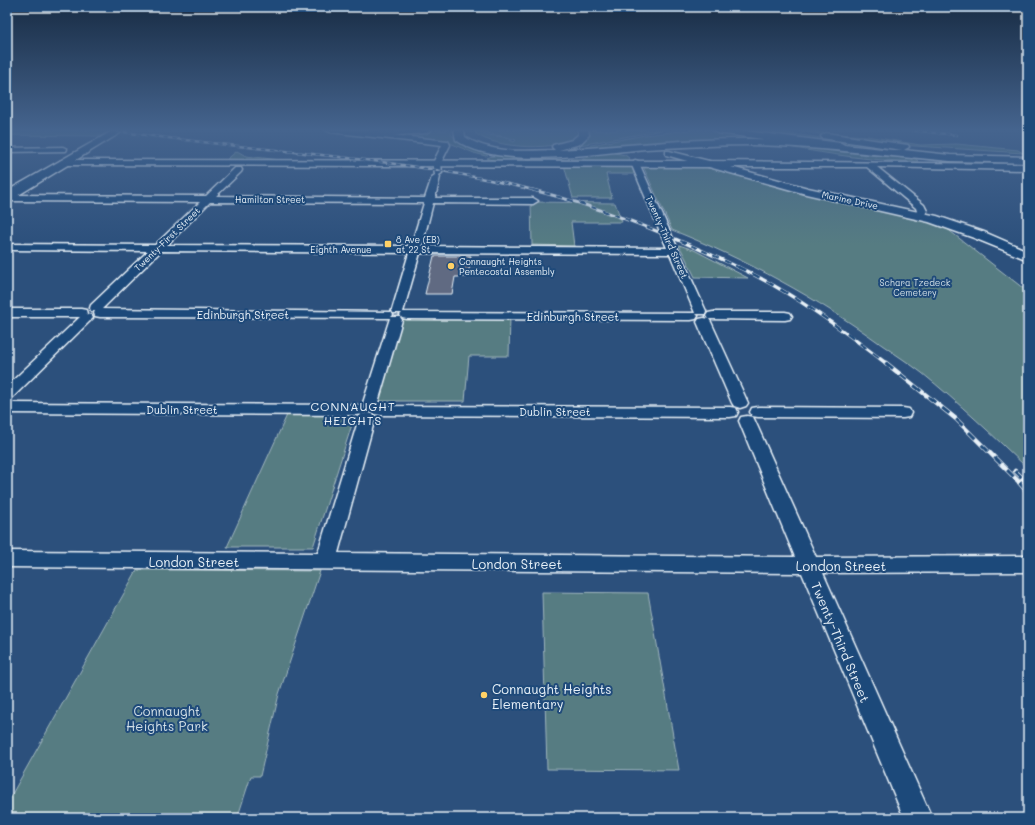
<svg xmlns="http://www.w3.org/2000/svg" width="1035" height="825" viewBox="0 0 1035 825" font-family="Mali,sans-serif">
<rect width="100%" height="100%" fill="#2c507c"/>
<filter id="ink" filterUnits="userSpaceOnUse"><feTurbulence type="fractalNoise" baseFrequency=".025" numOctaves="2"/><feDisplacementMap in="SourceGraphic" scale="8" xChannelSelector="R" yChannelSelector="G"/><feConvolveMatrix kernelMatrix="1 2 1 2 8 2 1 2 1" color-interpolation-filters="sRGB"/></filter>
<g filter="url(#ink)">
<g fill="#577c82" stroke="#a0b6bd">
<polygon points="7,130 110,130 101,136 7,135"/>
<path d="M434 130H453L451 134C460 147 476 150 491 153L486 156 474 153 445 141 382 134Z"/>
<path d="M477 130 487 135 504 137 514 142 516 140C504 135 491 136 480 130H577L580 134C564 153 493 149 475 133Z"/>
<polygon points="587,130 663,130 574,146 584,141 590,135"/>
<polygon points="689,130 749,130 787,133 912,151 912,153 794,141 564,150 645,135"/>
<polygon points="791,130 808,130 824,133 867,136 920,145 957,144 1018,150 1023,153 900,145"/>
<path d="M785 144 867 155 916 159 918 161C875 162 831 154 788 147Z"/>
<polygon points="237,151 246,156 281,160 225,161"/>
<path d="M611 152 625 155 629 158 630 161H495L487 158C495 153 510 158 520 159 541 159 575 161 595 156L593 153Z"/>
<polygon points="564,165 632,167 634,174 606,174 612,198 573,198"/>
<path d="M643 166 705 167 825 199 922 219 946 228 1028 292V469C994 436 959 403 922 373 909 363 895 354 882 345 817 298 747 260 672 230Z"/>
<polygon points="531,202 615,203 622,222 571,222 574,246 532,245"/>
<polygon points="679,245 694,250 748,278 695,277"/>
<polygon points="400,317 510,317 509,356 469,356 465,401 376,401"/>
<polygon points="287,415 355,415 313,547 227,547"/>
<polygon points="137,570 320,571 279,694 260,776 251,776 238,816 7,818 7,803"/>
<polygon points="542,592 648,593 679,770 547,769"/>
</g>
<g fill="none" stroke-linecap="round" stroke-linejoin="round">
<polyline stroke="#87a5c4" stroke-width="2" points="815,148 942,161"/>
</g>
<polygon fill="#616a82" stroke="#e8f1f8" points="434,256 471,256 468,277 455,277 452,294 425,294"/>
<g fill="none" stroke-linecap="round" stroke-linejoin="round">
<defs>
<g id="minor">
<path d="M326 130H345L448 141 450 145 441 163 442 173 439 175 440 177 435 198H533L538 201 533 204 433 203 422 246 667 248 631 163 635 160 638 161 706 311 705 314H696L698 316 696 319 691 320 407 319 402 318 400 315 402 313H393L392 310 409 253 161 251 102 309 391 312 393 315 391 317H400L402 320 377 406 730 407 736 408 738 412 736 416 730 417 380 415 374 414 372 410 374 407 365 406 363 403 390 318 100 317 95 316 94 313 95 311H91L90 308 91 305 148 251 7 250V244L155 245 200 202 7 201V195L206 196 235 168H241L242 170 241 172 216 196 425 198 432 177 435 175 433 163 442 145 330 132ZM210 202 424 203 411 246 167 245ZM420 253 670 254 695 313 403 312Z"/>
<polygon points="63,147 67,149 66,151 7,152 7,148"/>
<polygon points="666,151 669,151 709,161 1028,164 1028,170 877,167 924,205 927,211 923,217 919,218 914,215 917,211 916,208 867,167 709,167 666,155"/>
<polygon points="7,309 81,309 86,310 87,314 91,315 93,318 12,398 7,400 7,386 80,317 7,317"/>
<polygon points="713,312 785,312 790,313 792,316 790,319 785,320 708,319 706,316 708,313"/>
<polygon points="704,318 709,319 711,322 748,403 746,406 740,408 734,406 732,403 697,322 699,319"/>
<polygon points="7,403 357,405 363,406 365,410 363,414 357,415 7,413"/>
<polygon points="758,407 903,408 909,409 911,413 909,417 903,418 758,417 752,416 750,412 752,408"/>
<polygon points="367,413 373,414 375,418 338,553 795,557 739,421 741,417 747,416 753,417 755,421 816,557 1028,556 1028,572 823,573 932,818 904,818 802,573 7,567 7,551 318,553 359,418 361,414"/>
</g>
<polygon id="tertiary" points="64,160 709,161 808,188 937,216 984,232 1028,251 1028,260 974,238 929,222 806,194 709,167 60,165 59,163 60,161"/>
<polygon id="secondary" points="114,130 125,130 12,199 7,200 7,191"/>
<g id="primary">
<polygon points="712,130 737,130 841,143 846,146 841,149 717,133"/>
<polygon points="826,133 908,145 909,147 904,150 950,155 1028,157 1028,163 950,161 889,155 883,152 885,150 902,150 822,138 821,136"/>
</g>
<g id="motorway">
<polygon points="339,130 431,130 426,133 386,136 344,133"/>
<path d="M454 130H464L465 137C491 154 526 151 555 150L552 147 553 145 572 140 579 134 578 130H588L589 135 580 144 559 150C624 146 689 138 754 139 807 140 859 147 912 152L918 155 912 158C859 153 806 146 752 145 717 145 682 147 646 149 594 153 500 171 456 140Z"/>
</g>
</defs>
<use href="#minor" stroke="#e8f1f8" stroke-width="3"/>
<use href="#tertiary" stroke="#e8f1f8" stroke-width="3"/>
<use href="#secondary" stroke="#e8f1f8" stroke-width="3"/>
<use href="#primary" stroke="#e8f1f8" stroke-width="3"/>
<use href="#motorway" stroke="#e8f1f8" stroke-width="3"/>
<use href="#minor" fill="#1f4a7a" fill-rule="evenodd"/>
<use href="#tertiary" fill="#1f4a7a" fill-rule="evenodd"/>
<use href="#secondary" fill="#1f4a7a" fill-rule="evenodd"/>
<use href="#primary" fill="#1f4a7a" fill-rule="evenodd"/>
<use href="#motorway" fill="#1f4a7a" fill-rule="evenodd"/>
<defs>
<g id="rail-far4">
<path d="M110 130C252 152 398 155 537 191"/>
<polyline points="909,130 957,135"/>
</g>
<path id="rail-far3" d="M533 190C605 208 673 236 740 268"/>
<path id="rail-far2" d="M738 267C792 292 840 328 887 364"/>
<g id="rail-far1">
<polyline points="886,363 956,419 1021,484"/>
<polyline points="1015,471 1028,483"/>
</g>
<polyline id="rail" points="1020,483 1028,492"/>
</defs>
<use href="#rail-far4" stroke="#e8f1f8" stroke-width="2.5"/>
<use href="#rail-far3" stroke="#e8f1f8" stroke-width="3"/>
<use href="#rail-far2" stroke="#e8f1f8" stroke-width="3.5"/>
<use href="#rail-far1" stroke="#e8f1f8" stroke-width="4.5"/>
<use href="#rail" stroke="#e8f1f8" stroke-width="5.5"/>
<use href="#rail-far4" stroke="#1f4a7a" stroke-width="1.5" stroke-dasharray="4.5" stroke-linecap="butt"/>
<use href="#rail-far3" stroke="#1f4a7a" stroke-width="2" stroke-dasharray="6" stroke-linecap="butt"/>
<use href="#rail-far2" stroke="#1f4a7a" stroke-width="2.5" stroke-dasharray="8" stroke-linecap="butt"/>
<use href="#rail-far1" stroke="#1f4a7a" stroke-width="3" stroke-dasharray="9" stroke-linecap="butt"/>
<use href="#rail" stroke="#1f4a7a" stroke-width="4" stroke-dasharray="12" stroke-linecap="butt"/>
</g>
</g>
<linearGradient id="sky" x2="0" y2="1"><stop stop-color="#182c44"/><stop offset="0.53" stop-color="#45648e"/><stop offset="1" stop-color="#45648e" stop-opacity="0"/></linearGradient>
<rect width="1035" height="245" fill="url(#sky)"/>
<g fill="#ffd166" stroke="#1f4a7a" stroke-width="1.5">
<rect x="384" y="240" width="8" height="8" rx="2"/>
<circle cx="451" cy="266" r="4"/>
<circle cx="484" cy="695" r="4"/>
</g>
<g text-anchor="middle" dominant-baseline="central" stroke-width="4" stroke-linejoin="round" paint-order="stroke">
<g font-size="9" fill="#e8f1f8" stroke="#1f4a7a">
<text x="270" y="199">Hamilton Street</text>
<text transform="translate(850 200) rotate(12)">Marine Drive</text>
<text transform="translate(667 237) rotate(66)">Twenty-Third Street</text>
<text transform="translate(167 239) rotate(-44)">Twenty-First Street</text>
<text x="341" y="249">Eighth Avenue</text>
</g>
<g font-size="9" fill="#e8f1f8" stroke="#1f4a7a" text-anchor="start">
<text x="396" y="239">8 Ave (EB)<tspan x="396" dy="10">at 22 St</tspan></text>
<text x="459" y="261">Connaught Heights<tspan x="459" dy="10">Pentecostal Assembly</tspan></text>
</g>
<g font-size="9" fill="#d2dfe6" stroke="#1f4a7a">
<text x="915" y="282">Schara Tzedeck<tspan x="915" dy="10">Cemetery</tspan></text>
</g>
<g font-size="11" fill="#e8f1f8" stroke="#1f4a7a">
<text x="243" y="314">Edinburgh Street</text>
<text x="573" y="316">Edinburgh Street</text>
<text x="182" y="409">Dublin Street</text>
<text x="555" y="411">Dublin Street</text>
</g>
<g font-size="12" letter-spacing="1" fill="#e8f1f8" stroke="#1f4a7a">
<text x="353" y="406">CONNAUGHT<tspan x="353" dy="14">HEIGHTS</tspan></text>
</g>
<g font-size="13" fill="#e8f1f8" stroke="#1f4a7a">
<text x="194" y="561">London Street</text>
<text x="517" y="563">London Street</text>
<text x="841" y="565">London Street</text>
<text transform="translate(841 642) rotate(67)">Twenty-Third Street</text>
</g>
<g font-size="13" fill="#e8f1f8" stroke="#1f4a7a" text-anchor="start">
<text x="492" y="688">Connaught Heights<tspan x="492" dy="15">Elementary</tspan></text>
</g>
<g font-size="13" fill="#d2dfe6" stroke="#1f4a7a">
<text x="167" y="710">Connaught<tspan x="167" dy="15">Heights Park</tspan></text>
</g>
</g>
<rect width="1035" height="825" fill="none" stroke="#1f4a7a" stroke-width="24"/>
<rect x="12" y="12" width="1011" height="801" fill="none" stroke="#e8f1f8" stroke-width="1.5" filter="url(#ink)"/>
</svg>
